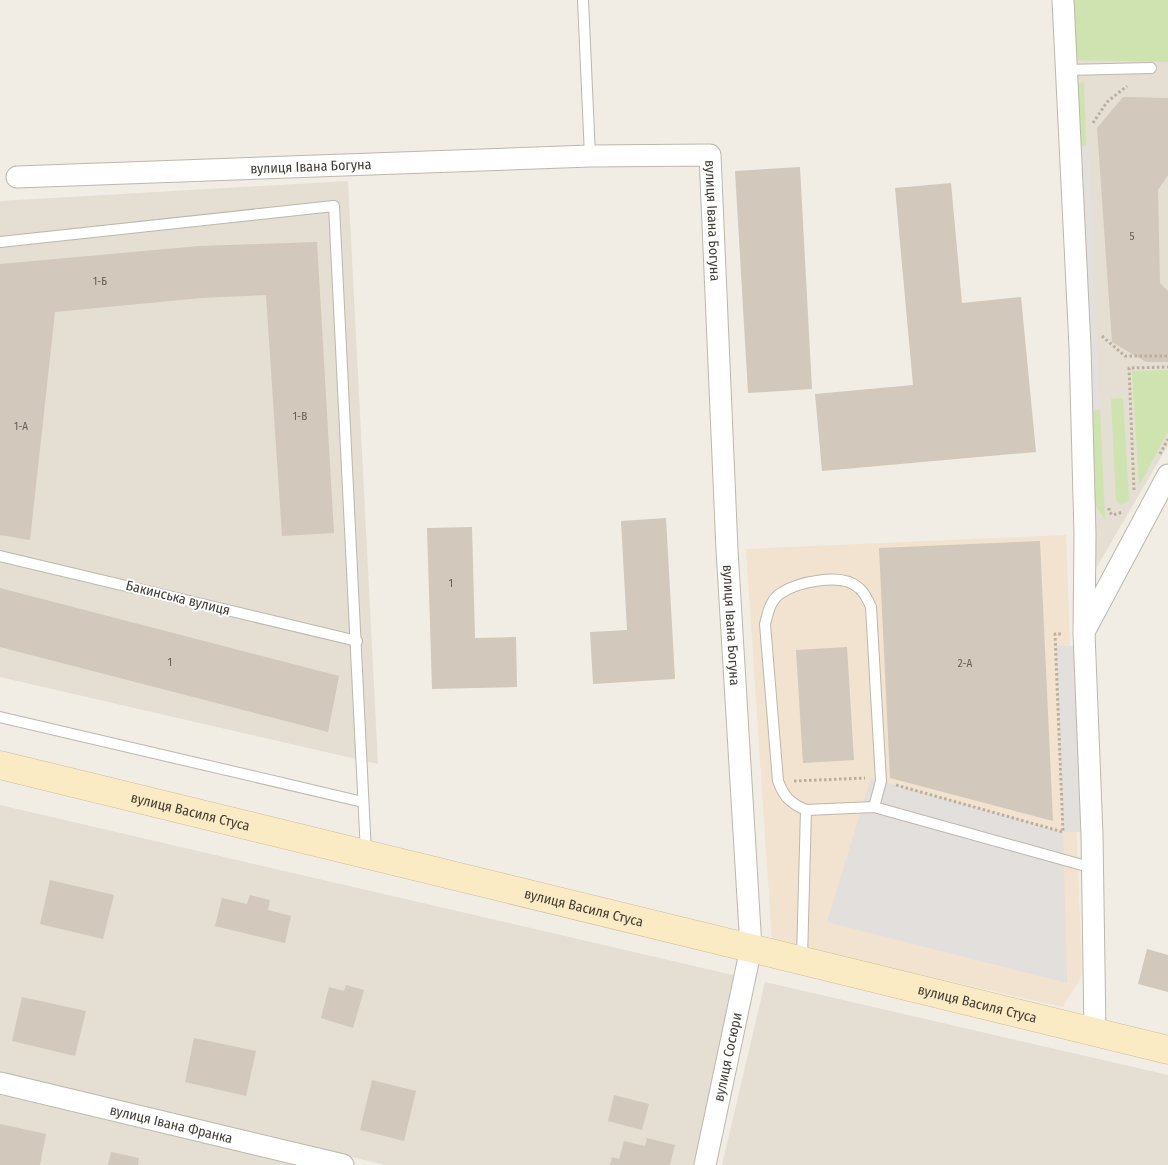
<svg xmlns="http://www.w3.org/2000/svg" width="1168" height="1165" viewBox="0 0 1168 1165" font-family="'Fira Sans Condensed',sans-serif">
<rect width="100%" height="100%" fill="#f1ede4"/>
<g fill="#e4ded3">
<polygon points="1168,59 1168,445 1095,570 1075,60"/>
<polygon points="348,181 378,764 0,677 0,201"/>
<polygon points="0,805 737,976 695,1165 385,1165 0,1072"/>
<polygon points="765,982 1168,1075 1168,1165 722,1165"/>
<polygon points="0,1095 300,1165 0,1165"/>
</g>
<polygon fill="#f2e2d0" points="1066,535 1082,975 1063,1007 772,941 746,549"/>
<g fill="#cee3af">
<polygon points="1072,0 1168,0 1168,62 1075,60"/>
<polygon points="1084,82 1086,146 1079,146 1076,84"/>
<polygon points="1168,370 1168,431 1139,486 1132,371"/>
<polygon points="1123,398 1129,500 1121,505 1116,500 1111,399"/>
<polygon points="1091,410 1100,410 1105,519 1095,505"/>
</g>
<g fill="#e2dfdc">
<polygon points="1079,146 1089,146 1100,410 1089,411"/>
<polygon points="1056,646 1074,646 1081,832 1063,832 1067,983 827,922 871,778 1063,832"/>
</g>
<g fill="#d2c8bb">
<polygon points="1123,97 1168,98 1168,175 1158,190 1160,283 1168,291 1168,362 1146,362 1112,342 1097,128"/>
<polygon points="800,167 812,389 748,393 735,171"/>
<polygon points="951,183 962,303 1021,297 1036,452 822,471 815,394 913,385 895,188"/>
<polygon points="317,242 334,533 282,536 266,295 201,298 55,312 30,540 0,535 0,264 199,246"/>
<polygon points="666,518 675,679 593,684 590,632 627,630 621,521"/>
<polygon points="472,527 475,638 516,637 517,687 432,689 427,528"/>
<polygon points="1040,541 1053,821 890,778 879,548"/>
<polygon points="0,588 339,676 328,732 0,647"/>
<polygon points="847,647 854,760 803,763 796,650"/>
<polygon points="50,880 114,895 103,939 40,924"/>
<polygon points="250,895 270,900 268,910 291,916 285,943 215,926 222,898 247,904"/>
<polygon points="1147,949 1168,955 1168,992 1138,984"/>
<polygon points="346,985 364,990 353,1028 321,1018 329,987 344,991"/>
<polygon points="22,997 86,1011 75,1056 12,1041"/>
<polygon points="194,1038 256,1051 246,1096 185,1082"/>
<polygon points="372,1080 416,1091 404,1141 360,1130"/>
<polygon points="614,1095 649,1104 642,1130 608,1121"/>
<polygon points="0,1124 46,1134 40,1165 0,1165"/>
<polygon points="647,1138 675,1145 670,1165 610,1165 612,1157 619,1159 624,1141 645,1146"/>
<polygon points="111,1152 139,1158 138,1165 108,1165"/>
</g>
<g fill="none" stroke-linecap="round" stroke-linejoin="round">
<defs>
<g id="service">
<polyline points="583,0 590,156"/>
<polyline points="1066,70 1151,68"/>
<polyline points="0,242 334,206 366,853"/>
<polyline points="0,556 357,641"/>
<polyline points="0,717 363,802"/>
<path d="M806 810C790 803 784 797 778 781L765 624C768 613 770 600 781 593 798 582 842 572 859 588 865 593 868 600 871 607L881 781 874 807"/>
<polyline points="802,958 806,810 874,807 1093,868"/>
</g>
<g id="minor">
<polyline points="1063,0 1080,347 1085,534 1084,633 1092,835 1095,1032"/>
<path id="s1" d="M17 177 590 156 710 155 727 550 751 948 705 1165"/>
<polyline points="1085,630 1168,475"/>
<path id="s2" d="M0 1083 343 1165"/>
</g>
<g id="secondary">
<path id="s3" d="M0 765 1168 1050"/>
</g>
</defs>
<use href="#service" stroke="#beb7ab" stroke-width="12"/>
<use href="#minor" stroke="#beb7ab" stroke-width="23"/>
<use href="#secondary" stroke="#cebd97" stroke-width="29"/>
<g stroke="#bcaf9a" stroke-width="3" stroke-dasharray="2.5 2.5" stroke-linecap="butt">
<polyline points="1093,123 1107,102 1127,86"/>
<polyline points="1102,336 1125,356 1168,356"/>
<polyline points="1160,454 1168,439"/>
<polyline points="1134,490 1129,368 1168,367"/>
<polyline points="1109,508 1109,512 1113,515 1123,512"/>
<polyline points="794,781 865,778"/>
<polyline points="896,785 1063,832 1055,634 1062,634"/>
</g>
<use href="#service" stroke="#fff" stroke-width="10"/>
<use href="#minor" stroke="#fff" stroke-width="21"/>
<use href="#secondary" stroke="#faebc5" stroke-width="28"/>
</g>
<g text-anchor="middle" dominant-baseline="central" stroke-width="4" stroke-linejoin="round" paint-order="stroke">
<g font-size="11" fill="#676056">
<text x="1132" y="236">5</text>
<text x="100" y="281">1-Б</text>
<text x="300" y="416">1-В</text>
<text x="21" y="426">1-А</text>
<text x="451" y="583">1</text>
<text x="170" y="662">1</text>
<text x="965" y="663">2-А</text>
</g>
<g font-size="14" fill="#433d35" stroke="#fff">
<text stroke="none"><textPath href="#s1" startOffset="294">вулиця Івана Богуна</textPath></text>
<text stroke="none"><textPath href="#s1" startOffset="759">вулиця Івана Богуна</textPath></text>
<text transform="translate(178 598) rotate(14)">Бакинська вулиця</text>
<text stroke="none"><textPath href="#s1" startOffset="1164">вулиця Івана Богуна</textPath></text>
<text stroke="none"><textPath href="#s3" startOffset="196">вулиця Василя Стуса</textPath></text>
<text stroke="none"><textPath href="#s3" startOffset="601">вулиця Василя Стуса</textPath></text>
<text stroke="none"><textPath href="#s3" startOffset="1006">вулиця Василя Стуса</textPath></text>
<text transform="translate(728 1057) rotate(-78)">вулиця Сосюри</text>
<text stroke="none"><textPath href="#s2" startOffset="176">вулиця Івана Франка</textPath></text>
</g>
</g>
</svg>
